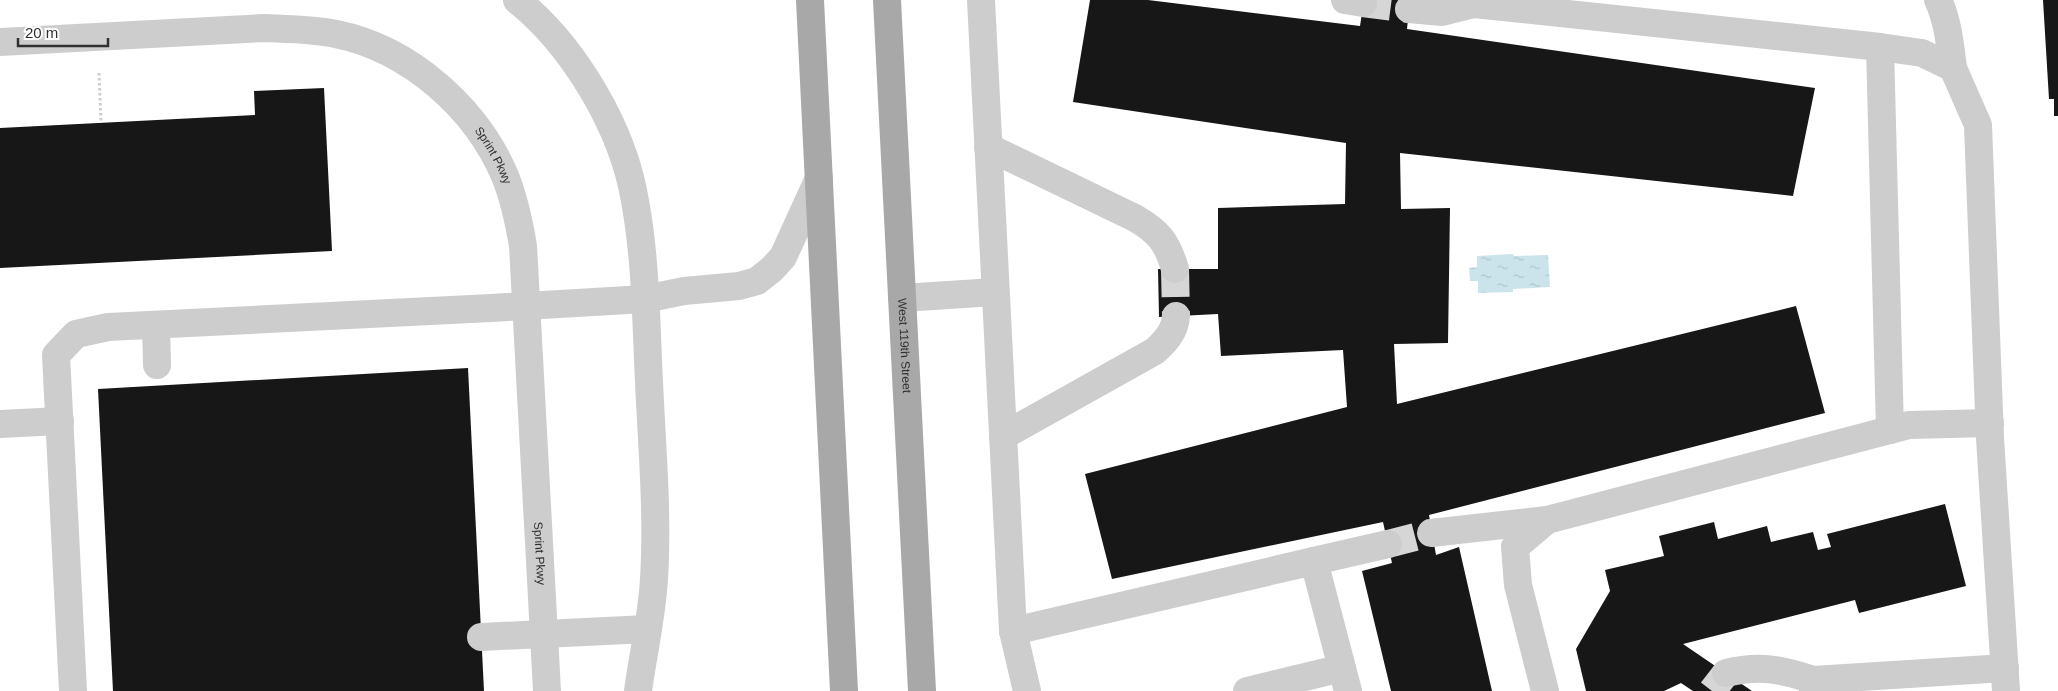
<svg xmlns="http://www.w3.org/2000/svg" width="2058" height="691" viewBox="0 0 2058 691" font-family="Arial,sans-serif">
<defs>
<pattern id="water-ripples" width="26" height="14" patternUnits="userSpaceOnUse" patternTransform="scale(1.25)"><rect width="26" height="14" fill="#cbe4ec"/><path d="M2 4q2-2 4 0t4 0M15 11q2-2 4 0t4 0" fill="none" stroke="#afc4cb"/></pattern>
</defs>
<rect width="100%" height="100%" fill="#fff"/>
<polygon fill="url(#water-ripples)" points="1513,254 1514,256 1548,255 1550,287 1513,289 1513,292 1478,293 1478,281 1470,281 1469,268 1477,267 1477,256"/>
<g fill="#171717">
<polygon points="1090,0 1148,0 1360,26 1364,0 1410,0 1407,29 1815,88 1793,196 1400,153 1401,209 1450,208 1448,343 1394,344 1397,404 1796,306 1825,413 1429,515 1436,555 1459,547 1492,691 1391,691 1362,571 1392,563 1383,522 1112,579 1085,474 1347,407 1343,350 1221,356 1218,314 1159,317 1158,269 1218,269 1218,208 1345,204 1346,143 1073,102"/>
<polygon points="2043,0 2058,0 2058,116 2054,116 2054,99 2049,99"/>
<polygon points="324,88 332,251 0,268 0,128 255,115 254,91"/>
<polygon points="468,368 484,691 113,691 98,389"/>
<polygon points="1945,504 1966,586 1859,613 1855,600 1683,644 1752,691 1693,691 1681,683 1664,691 1586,691 1576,649 1610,591 1605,570 1664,556 1659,536 1714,522 1718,539 1767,526 1771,542 1813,532 1818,550 1831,547 1827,534"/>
</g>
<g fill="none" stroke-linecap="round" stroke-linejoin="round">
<g stroke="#d6d6d6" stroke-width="28" stroke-dasharray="28 14" stroke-linecap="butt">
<polyline points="1363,3 1409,9"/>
<polyline points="1175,269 1176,316"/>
<polyline points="1388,544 1431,533"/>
<polyline points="1712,691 1726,673"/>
</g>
<polyline stroke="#cdcdcd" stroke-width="3" stroke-dasharray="2.5 2.5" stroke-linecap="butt" points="99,73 101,123"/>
<g stroke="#cdcdcd" stroke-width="28">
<path d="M517 0C574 46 623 128 635 201 646 261 646 322 649 382 652 448 658 513 654 579 652 616 643 654 638 691"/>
<polyline points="981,0 1013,631 1314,561 1348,691"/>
<polyline points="1345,0 1363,3"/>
<path d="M1938 0C1948 21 1950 45 1953 68"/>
<polyline points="1409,9 1442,12 1474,4 1880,47 1922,53 1953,68 1978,125 1990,438 2006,691"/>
<path id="s1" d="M0 42 265 28C289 29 313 29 336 34 410 49 476 108 505 176 514 198 519 222 523 246L547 691"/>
<polyline points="1880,47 1890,430"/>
<path d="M988 147 1135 218C1159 232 1167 242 1175 269"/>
<polyline points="902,298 995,292"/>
<polyline points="156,325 157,365"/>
<polyline points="0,424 60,421"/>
<path d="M1003 436 1155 351C1166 341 1175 331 1176 316"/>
<polyline points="1431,533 1547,520"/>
<polyline points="1314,561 1388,544"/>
<polyline points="1013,631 1027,691"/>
<polyline points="481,637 647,629"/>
<path d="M1726 673C1759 665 1781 669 1813 680"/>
<polyline points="73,691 56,355 76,334 108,327 491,308 645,299 684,291 739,286 757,281 772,269 783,257 819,178"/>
<polyline points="1247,691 1342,668"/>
<polyline points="1545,691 1518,585 1515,547 1547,520 1909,425 1990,423"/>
<polyline points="1813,691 1813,680 2005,668"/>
</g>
<g stroke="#a8a8a8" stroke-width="28">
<polyline points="810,0 844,691"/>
<path id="s2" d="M887 0 922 691"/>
</g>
</g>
<g text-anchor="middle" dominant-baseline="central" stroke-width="5" stroke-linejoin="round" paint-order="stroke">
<g font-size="12" fill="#303030" stroke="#fff">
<text stroke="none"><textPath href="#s1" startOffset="542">Sprint Pkwy</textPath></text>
<text stroke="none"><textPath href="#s2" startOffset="346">West 119th Street</textPath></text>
<text stroke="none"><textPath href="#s1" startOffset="946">Sprint Pkwy</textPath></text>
</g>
</g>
<path d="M18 38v8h90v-8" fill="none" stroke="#303030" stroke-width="2.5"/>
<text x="25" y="38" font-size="15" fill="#303030" stroke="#ffffff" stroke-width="4" paint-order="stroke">20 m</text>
</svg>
